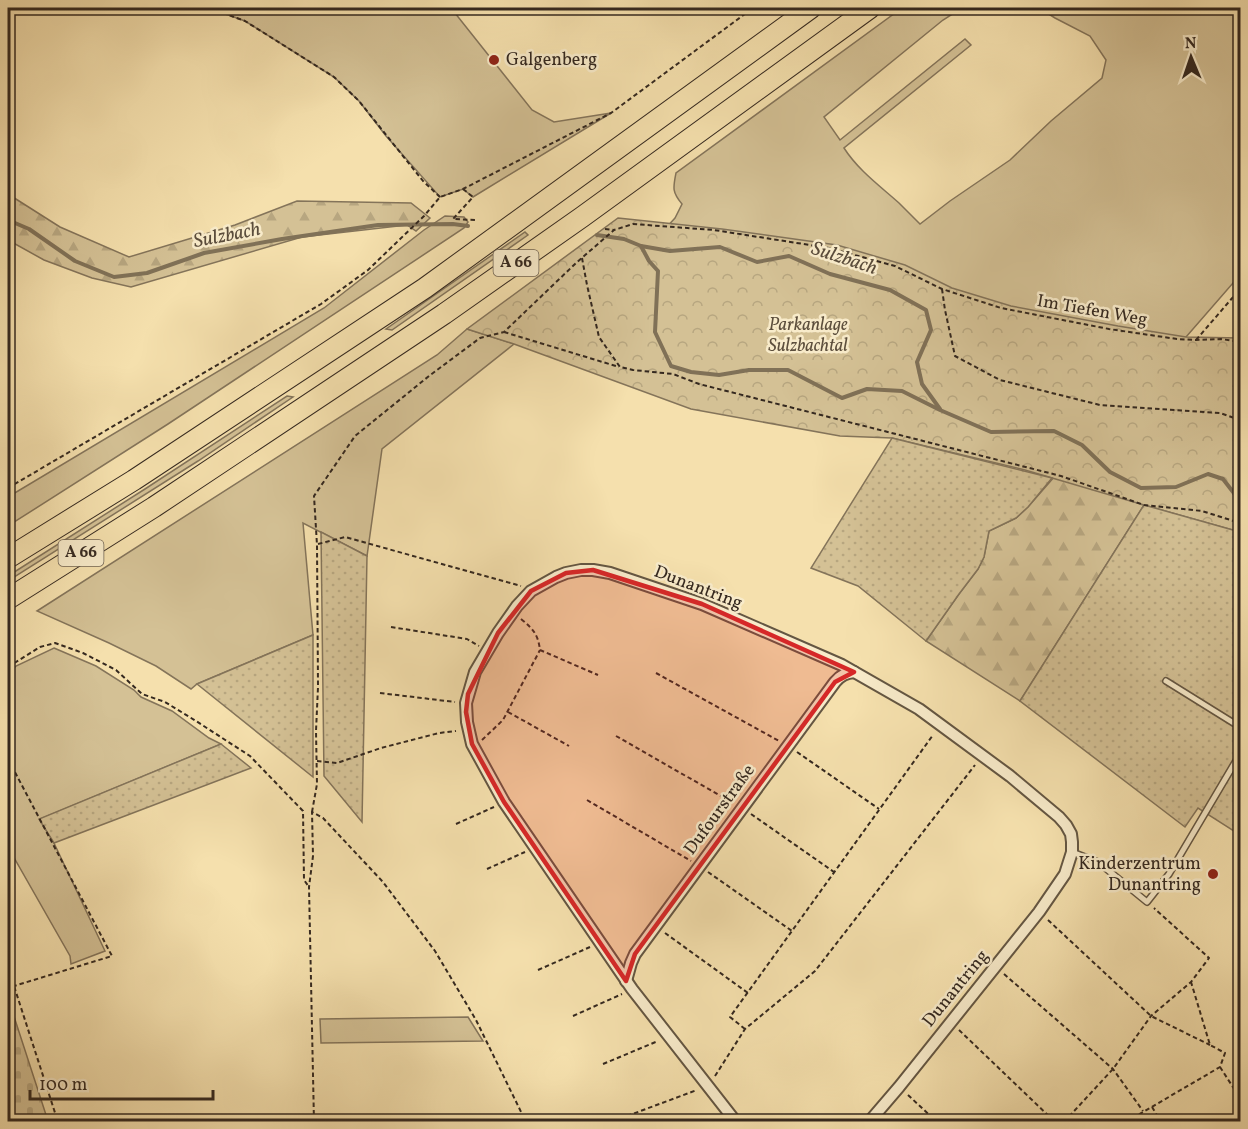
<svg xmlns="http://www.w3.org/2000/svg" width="1248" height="1129" viewBox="0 0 1248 1129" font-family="Vollkorn,serif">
<defs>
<pattern id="forest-firs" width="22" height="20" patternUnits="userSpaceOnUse" patternTransform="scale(1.5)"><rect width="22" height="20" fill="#d4c195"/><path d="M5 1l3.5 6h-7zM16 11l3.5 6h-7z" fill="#b7a680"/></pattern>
<pattern id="cemetery-stones" width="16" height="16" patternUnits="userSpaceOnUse" patternTransform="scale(1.5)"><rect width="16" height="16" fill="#d4c195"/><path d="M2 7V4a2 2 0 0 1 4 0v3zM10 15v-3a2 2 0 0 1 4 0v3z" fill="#b7a680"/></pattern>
<pattern id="park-crowns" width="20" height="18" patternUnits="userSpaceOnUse" patternTransform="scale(1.5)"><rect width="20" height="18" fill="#d4c195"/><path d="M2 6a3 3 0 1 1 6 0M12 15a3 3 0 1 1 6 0" fill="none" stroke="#b7a680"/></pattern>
<pattern id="garden-dots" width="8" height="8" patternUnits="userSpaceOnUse" patternTransform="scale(1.5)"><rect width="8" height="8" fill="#d4c195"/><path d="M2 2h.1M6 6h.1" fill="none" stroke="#b7a680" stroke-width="1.8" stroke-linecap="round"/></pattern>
</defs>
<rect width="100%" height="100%" fill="#f5e0ad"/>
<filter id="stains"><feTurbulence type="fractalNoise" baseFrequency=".00333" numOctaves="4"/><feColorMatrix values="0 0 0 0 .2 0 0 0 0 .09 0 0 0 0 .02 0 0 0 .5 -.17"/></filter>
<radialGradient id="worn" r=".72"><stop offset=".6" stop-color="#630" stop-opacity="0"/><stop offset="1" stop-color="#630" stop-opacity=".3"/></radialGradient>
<g fill="#d4c195" stroke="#84745a" stroke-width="1.5">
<polygon points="193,8 451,8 532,110 554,122 611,113 473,197 463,189 440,197 386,136 359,101 334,77 245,21 223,13"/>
<path d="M902 8H962L943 20 824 117 840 140 965 39 971 45 844 148C858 170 880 186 899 203 906 210 913 217 920 224L950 201 1010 160 1051 121 1102 78 1106 60 1090 36 1055 18 1039 8H1240V275L1186 337 1240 401 662 232 675 218 682 204C672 192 673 188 676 173Z"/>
<polygon points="445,216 464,217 468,222 464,228 168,424 8,526 8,497 324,308 424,230"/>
<polygon points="525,232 528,235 392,330 386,329"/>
<polygon points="467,329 514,344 382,449 367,556 303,523 313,635 197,684 191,689 156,666 109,643 37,611 437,355"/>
<polygon points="287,396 293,397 198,461 8,581 8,576 145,489"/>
<polygon points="54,648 96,666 134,690 141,697 172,711 209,738 221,744 40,819 54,843 105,951 71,964 70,956 8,847 8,675 16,666"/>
<polygon points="468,1017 483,1041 321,1043 320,1019"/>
</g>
<g fill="url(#forest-firs)" stroke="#84745a" stroke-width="1.5">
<polygon points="8,194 60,227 129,257 235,225 297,201 411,203 430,218 416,231 407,225 302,237 131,287 92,278 44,260 8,240"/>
<polygon points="1062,468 1144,505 1020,701 926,641 959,594 978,569 984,557 989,531 1016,518 1028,507"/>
</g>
<polygon fill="url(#cemetery-stones)" stroke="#84745a" stroke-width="1.5" points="8,998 48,1121 8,1121"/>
<polygon fill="url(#park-crowns)" stroke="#84745a" stroke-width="1.5" points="618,218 722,229 837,245 905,265 952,288 1011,306 1118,326 1186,337 1240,338 1240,532 1144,505 1025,470 892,438 840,436 691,409 514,344 467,329"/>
<g fill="url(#garden-dots)" stroke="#84745a" stroke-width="1.5">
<polygon points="892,438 1052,478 1028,507 1016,518 989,531 984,557 978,569 959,594 926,641 858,586 811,568"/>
<polygon points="1144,505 1240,532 1240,835 1198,808 1185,827 1020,701"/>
<polygon points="321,532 367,556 362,822 324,776"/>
<polygon points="313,635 313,777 197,684"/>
<polygon points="221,744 251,768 54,843 39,819"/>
</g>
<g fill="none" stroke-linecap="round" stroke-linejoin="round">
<g stroke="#807157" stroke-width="4">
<polyline points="8,220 29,229 75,261 114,277 147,273 204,253 282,239 378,225 453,224 468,226"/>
<polyline points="597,235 624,239 641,246 649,261 658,271 655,332 671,366 691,372 719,375 749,370 788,370 842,398 867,389 902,391 940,410 991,432 1054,431 1082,445 1110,472 1141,488 1176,487 1208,474 1223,479 1240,501"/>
<polyline points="641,246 670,251 720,247 757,262 789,256 830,274 890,290 926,310 931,330 917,362 922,384 940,409"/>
</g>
<defs>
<g id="lane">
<polyline points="1166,681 1240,727"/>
<polyline points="1072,852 1098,862 1147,902 1169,874 1240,754"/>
</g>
<g id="street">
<path d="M626 981 631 963 635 954 835 682C841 675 846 673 854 672"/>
<polyline points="736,1122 632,989 504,802 472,744 467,722 466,703 475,672 498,633 517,606 531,591 556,577 566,573 581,570 593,570 610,573 702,604 842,665 919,709 1010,776 1059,817 1066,825 1071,834 1072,842 1072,852 1065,874 1039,912 899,1087 869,1122"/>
</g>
<g id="highway">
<polyline points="8,558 134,480 425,288 811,8"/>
<polyline points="8,599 154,507 444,314 582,217 870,8"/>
</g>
</defs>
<use href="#lane" stroke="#645642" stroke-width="8"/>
<use href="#street" stroke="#645642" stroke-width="14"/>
<use href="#highway" stroke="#34281f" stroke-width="22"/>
<g stroke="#34281f" stroke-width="2" stroke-dasharray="4.5 3" stroke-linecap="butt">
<polyline points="193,8 223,13 245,21 334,77 359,101 423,181 440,197"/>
<polyline points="463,189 473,197 453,219 475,220"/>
<polyline points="605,229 614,230"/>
<polyline points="582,258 587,285 599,337 620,367 633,370 673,374 699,384 1061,476 1144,505 1202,511 1240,523"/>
<polyline points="942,289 945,310 955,356 1000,380 1100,405 1220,413 1240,420"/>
<polyline points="504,332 619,367"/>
<polyline points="1196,340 1240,289"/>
<polyline points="8,488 321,304 368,270 424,216 440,197 463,189 611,113 753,8"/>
<polyline points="318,544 345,537 521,586"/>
<path d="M521 619C533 629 538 634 540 650L598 675"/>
<polyline points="391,627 467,639 479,646"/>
<polyline points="8,667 40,647 55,643 83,653 116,670 142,694 165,702 196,721 250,756 303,811 304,880 309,887"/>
<polyline points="656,673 779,741"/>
<polyline points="380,693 455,702"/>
<polyline points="508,712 569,746"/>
<polyline points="616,736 733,803"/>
<polyline points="482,740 503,720 540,650"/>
<polyline points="797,752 879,809"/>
<polyline points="8,759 112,956 14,986"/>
<polyline points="317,761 337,763 381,748 439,733 456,731"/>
<polyline points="587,800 691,861"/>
<polyline points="312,812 317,784 316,731 318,687 317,545 314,496 355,436 429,376 480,338 504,332 576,263 614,230 633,224 714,230 829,248 895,266 942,289 1001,308 1109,329 1177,339 1196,340 1221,339 1240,342"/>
<polyline points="751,814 834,872"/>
<polyline points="456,824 494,807"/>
<polyline points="487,869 525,852"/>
<polyline points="708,872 792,931"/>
<polyline points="1048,920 1151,1016 1210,1045"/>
<polyline points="665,933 748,993"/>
<polyline points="538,970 590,947"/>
<polyline points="1004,974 1113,1069 1143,1111"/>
<polyline points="8,989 14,986 58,1122"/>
<polyline points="573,1016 622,994"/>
<polyline points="745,1029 730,1017 933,735"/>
<polyline points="959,1030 1055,1122"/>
<polyline points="603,1064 658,1041"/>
<polyline points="1220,1067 1240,1098"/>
<polyline points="715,1076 745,1029 815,971 975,765"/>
<polyline points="908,1095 937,1122"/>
<polyline points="1152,1107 1161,1122"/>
<polyline points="627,1116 697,1090"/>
<polyline points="314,1122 309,887 313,856 312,812 323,818 383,882 435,951 476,1020 526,1122"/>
<polyline points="1064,1122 1113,1069 1151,1016 1191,982 1209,958 1154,908"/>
<polyline points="1126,1122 1220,1067 1225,1053 1210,1045 1191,982"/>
</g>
<use href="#lane" stroke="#f8ebca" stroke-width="5"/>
<use href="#street" stroke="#f8ebca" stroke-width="10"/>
<use href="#highway" stroke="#f5e0ad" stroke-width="20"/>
</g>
<path fill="#d62828" fill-opacity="0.2" stroke="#d62828" stroke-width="4.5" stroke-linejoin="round" d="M593 570 702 604 854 672 835 682 635 954 626 981 504 802 472 744 466 712 468 694 498 633 531 591 566 573Z"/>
<g fill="#8f2418" stroke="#f8ebca" stroke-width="2">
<circle cx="494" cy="60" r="6"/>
<circle cx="1213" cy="874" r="6"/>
</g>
<g text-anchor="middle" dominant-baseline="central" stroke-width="5" stroke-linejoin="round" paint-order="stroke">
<g fill="#f8ebca" stroke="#6f6252" stroke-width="1.5">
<rect x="493.5" y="250" width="45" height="26" rx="4.5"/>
<rect x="58.5" y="540" width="45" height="26" rx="4.5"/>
</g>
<g font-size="16" font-weight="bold" fill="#34281f">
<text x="516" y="263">A 66</text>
<text x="81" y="553">A 66</text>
</g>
<g font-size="18" fill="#34281f" stroke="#f8ebca" text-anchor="start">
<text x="506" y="60">Galgenberg</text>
<text x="1201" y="864" text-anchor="end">Kinderzentrum<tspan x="1201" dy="21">Dunantring</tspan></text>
</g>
<g font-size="18" fill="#34281f" stroke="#f8ebca">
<text transform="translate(1092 311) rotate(10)">Im Tiefen Weg</text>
<text transform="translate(698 588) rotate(21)">Dunantring</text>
<text transform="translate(720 810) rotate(-54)">Dufourstraße</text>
<text transform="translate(956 989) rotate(-51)">Dunantring</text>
</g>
<g font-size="18" font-style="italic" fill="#5c4e3c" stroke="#f8ebca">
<text x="808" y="325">Parkanlage<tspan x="808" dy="21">Sulzbachtal</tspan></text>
</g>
<g font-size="20" font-style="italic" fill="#5a4c3b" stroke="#f8ebca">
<text transform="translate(227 236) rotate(-11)">Sulzbach</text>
<text transform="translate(844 259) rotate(18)">Sulzbach</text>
</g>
</g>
<rect width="1248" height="1129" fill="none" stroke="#f5e0ad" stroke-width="30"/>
<rect x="9" y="9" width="1230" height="1111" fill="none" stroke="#34281f" stroke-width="3"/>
<rect x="15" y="15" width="1218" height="1099" fill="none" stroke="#34281f" stroke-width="1.5"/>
<g transform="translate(1191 57) rotate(358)" stroke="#f8ebca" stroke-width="4.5" paint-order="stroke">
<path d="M0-4.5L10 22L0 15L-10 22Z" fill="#34281f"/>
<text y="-9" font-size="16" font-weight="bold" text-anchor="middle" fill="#34281f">N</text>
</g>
<path d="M30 1090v9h183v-9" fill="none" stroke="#34281f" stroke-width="3"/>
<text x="39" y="1090" font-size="18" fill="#34281f" stroke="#f8ebca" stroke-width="4.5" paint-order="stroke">100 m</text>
<rect width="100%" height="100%" filter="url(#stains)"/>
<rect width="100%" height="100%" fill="url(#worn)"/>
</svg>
